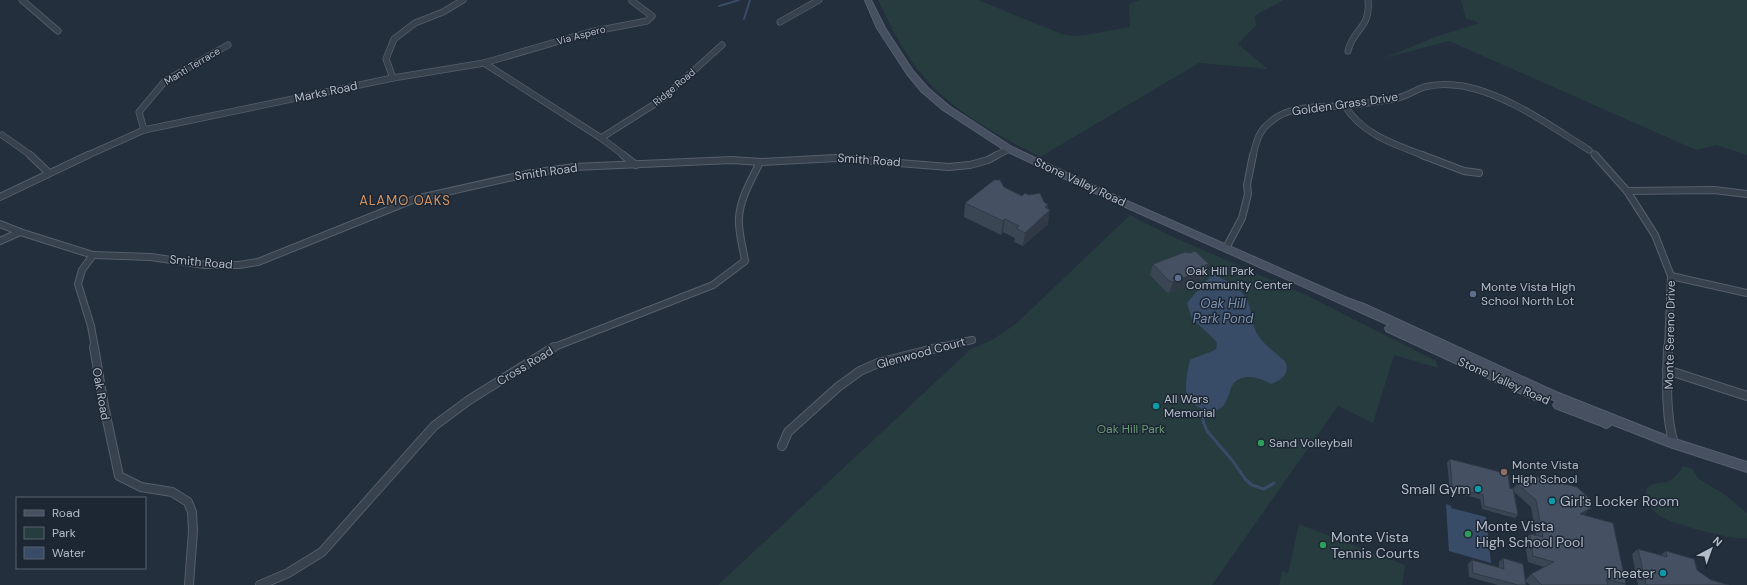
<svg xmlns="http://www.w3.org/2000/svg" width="1747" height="585" viewBox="0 0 1747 585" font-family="'DM Sans',sans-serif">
<rect width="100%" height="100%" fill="#242f3e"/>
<g fill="#263c3f">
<path d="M878 0H978L1062 34 1074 36 1085 35 1130 27 1129 4 1139 0H1283C1274 7 1265 8 1255 16L1256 25 1238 44 1268 69 1199 63 1040 157C1000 136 955 113 925 78 905 56 891 27 878 0Z"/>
<polygon points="1461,0 1747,0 1747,155 1716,145 1696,150 1449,41 1384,58 1438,36 1480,23 1466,19"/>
<polygon points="1130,215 1171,236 1308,296 1436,361 1438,368 1394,355 1373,423 1338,406 1212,585 718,585 971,349 992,340 1017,323"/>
<path d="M1683 466 1692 469 1699 479 1724 494 1747 513V538C1734 541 1677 525 1664 518 1655 514 1644 503 1646 492 1648 480 1663 485 1671 480 1676 477 1681 470 1683 466Z"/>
<polygon points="1299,524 1405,565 1402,585 1279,585 1282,571 1288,573"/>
</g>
<g fill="#394c67">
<path d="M1213 274C1229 282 1246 289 1250 308 1252 318 1253 327 1258 335 1265 346 1276 353 1285 361 1291 373 1282 380 1271 384 1263 379 1251 375 1242 378 1227 382 1232 398 1222 407 1211 417 1191 406 1187 394 1184 387 1188 368 1190 360 1199 355 1208 354 1216 349L1217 343 1212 337 1192 319 1187 303 1198 290 1207 286 1206 281Z"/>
<polygon points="1446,504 1451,506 1451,508 1486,517 1491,563 1449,551"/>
</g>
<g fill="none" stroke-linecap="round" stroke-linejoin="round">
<g stroke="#394c67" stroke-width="2">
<polyline points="719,6 739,0"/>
<polyline points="744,19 750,0"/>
</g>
<polyline stroke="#394c67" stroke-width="3" points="1203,409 1203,421 1207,431 1232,460 1246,480 1252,485 1264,489 1274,483"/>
<defs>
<g id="street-far2">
<polyline points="22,0 58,31"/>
<polyline points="780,22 819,0"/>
<path d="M1348 51C1353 28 1371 29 1368 0"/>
<polyline points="484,63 590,32 647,21 652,16 632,1 633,0"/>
<polyline points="393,78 386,59 394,39 415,23 443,12 463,0"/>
<path d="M1344 105C1363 135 1394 144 1425 156"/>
<polyline points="144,130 139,112 165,81 228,45"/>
<polyline points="2,135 32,156"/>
<polyline points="601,138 661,100 722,45"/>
<polyline points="1594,154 1596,156"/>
<polyline points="86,156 144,130 393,78 484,63 601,138 625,156"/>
<polyline points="995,156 1009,149"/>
<path d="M1253 156C1257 137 1260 128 1277 117 1295 106 1318 107 1339 106 1357 105 1375 102 1393 99 1404 98 1413 91 1424 87 1435 84 1451 84 1463 86 1509 95 1550 126 1589 150"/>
</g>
<g id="street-far1">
<polyline points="30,155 49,173"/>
<polyline points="623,155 636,165"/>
<polyline points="1422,155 1464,171 1479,173"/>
<polyline points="1595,155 1627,191 1655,235 1671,276 1668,348"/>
<polyline points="1627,191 1714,190 1747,194"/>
<polyline points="0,197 88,155"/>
<polyline points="0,224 20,232 93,255 82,270 78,284 91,326 95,348"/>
<polyline points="0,241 20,232"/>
<polyline points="1226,248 1242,218 1248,194 1247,185 1253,155"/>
<polyline points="93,255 151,257 205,265 239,265 258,262 415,199 531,173 574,167 732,160 760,162 836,158 949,167 970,165 988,160 997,155"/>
<polyline points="1671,276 1747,293"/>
<path d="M552 348 713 285 745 261C743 247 738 232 739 218 740 198 752 179 760 162"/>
<polyline points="937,348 972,340"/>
</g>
<g id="street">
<polyline points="94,347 104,406 119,476 141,487 172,492 188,502 192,512 193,531 189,585"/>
<path d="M1668 347C1667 378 1665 415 1674 444"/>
<polyline points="1667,370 1747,396"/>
<polyline points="782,446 788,432 838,387 860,371 878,363 941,347"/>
<polyline points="260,585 288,573 322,552 434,426 469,400 554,347"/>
</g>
<polygon id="secondary" points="865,0 871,0 885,28 913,71 928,88 949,106 1012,147 1118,197 1347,298 1364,304 1556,392 1672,438 1747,462 1747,472 1670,447 1611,424 1610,426 1606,428 1602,426 1555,408 1553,405 1556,401 1544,396 1543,400 1539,401 1535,400 1386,331 1385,328 1389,325 1112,201 1006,151 943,110 922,92 907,74 877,28"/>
</defs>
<use href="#street-far2" stroke="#565f6c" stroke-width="7"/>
<use href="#street-far1" stroke="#565f6c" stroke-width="8"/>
<use href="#street" stroke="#565f6c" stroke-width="10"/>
<use href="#secondary" stroke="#565f6c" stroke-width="2"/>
<use href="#street-far2" stroke="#38414e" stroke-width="5.5"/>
<use href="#street-far1" stroke="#38414e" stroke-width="6"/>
<use href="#street" stroke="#38414e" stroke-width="8"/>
<use href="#secondary" fill="#465061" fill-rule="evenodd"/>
</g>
<g fill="#3b4654">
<polygon points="1004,187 1022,196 1029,195 1044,202 1048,205 1047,209 1048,224 1023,246 1014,242 1015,238 1003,232 1001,235 964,217 965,203"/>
<polygon points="1153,264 1209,264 1204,278 1169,293 1166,292 1150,275"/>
<polygon points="1450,459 1510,489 1513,489 1517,484 1585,514 1583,515 1626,584 1625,585 1530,585 1525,581 1531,574 1544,567 1528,562 1524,540 1530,534 1536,535 1531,507 1513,491 1518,515 1515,518 1482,509 1480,499 1450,491 1447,463"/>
<polygon points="1638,549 1661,555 1666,551 1697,570 1711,580 1729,585 1638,585 1632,554"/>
<polygon points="1503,558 1526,585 1498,585 1469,577 1468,564 1472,560 1499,568 1499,562"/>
</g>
<g fill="#303945">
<polygon points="1048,205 1046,213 1050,210 1048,224 1023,246 1025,233 1045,207"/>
<polygon points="1005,219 1003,232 1001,235 1003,221"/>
<polygon points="1209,264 1204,278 1169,293 1173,282"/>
<polygon points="1591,508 1585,514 1574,521 1580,514"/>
</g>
<g fill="#455162" stroke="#303945">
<polygon points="994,180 1000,180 1004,187 1022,196 1025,193 1029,195 1040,193 1044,202 1048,205 1045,207 1050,210 1025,233 1016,228 1019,226 1005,219 1003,221 965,203"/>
<polygon points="1195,251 1209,264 1205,265 1208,268 1173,282 1169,281 1153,264 1185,252 1190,253"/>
<polygon points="1450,459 1508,474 1510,489 1513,488 1518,515 1484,506 1483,495 1452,487"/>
<polygon points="1533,476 1577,487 1589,498 1591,508 1580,514 1613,523 1626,584 1606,579 1608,585 1542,585 1531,574 1554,562 1533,556 1530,534 1543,537 1536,500 1517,484"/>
<polygon points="1638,549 1667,557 1666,551 1694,559 1697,570 1711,580 1729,585 1648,585 1646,584"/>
<polygon points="1503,558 1523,564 1526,585 1518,585 1473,573 1472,560 1504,569"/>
</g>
<g fill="#5c6f8a" stroke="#1d2633" stroke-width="1.5">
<circle cx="1178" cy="278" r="4"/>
<circle cx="1473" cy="294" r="4"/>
</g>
<g fill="#0f9aa8" stroke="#1d2633" stroke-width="1.5">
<circle cx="1156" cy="406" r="4"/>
<circle cx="1478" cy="489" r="4"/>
<circle cx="1552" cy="501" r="4"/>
<circle cx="1663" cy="573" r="4"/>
</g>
<g fill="#2e9e5b" stroke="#1d2633" stroke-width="1.5">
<circle cx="1261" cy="443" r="4"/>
<circle cx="1468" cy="534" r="4"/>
<circle cx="1323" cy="545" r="4"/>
</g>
<circle fill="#8d6e63" stroke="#1d2633" stroke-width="1.5" cx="1504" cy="472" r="4"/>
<g text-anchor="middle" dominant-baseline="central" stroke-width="3" stroke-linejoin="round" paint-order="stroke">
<g font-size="10" fill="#b4bcc9" stroke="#1d2633">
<text transform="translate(581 35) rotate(-15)">Via Aspero</text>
<text transform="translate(192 66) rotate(-31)">Manti Terrace</text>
<text transform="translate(674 87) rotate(-40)">Ridge Road</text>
</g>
<g font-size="12" fill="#b4bcc9" stroke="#1d2633">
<text transform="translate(326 92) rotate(-12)">Marks Road</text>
<text transform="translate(1345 104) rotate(-8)">Golden Grass Drive</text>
<text transform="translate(869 160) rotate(4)">Smith Road</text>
<text transform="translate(546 172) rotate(-8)">Smith Road</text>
<text transform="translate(1080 182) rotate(25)">Stone Valley Road</text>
<text transform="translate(201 262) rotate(5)">Smith Road</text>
<text transform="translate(1670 335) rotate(-89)">Monte Sereno Drive</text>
<text transform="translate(921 353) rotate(-15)">Glenwood Court</text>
<text transform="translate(525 366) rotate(-31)">Cross Road</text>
<text transform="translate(1504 381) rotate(24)">Stone Valley Road</text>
<text transform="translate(101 394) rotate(80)">Oak Road</text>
</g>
<g font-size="12" fill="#b4bcc9" stroke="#1d2633" text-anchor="start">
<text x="1186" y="271">Oak Hill Park<tspan x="1186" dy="14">Community Center</tspan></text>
<text x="1481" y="287">Monte Vista High<tspan x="1481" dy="14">School North Lot</tspan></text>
<text x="1164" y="399">All Wars<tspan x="1164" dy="14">Memorial</tspan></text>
<text x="1269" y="443">Sand Volleyball</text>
<text x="1512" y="465">Monte Vista<tspan x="1512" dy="14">High School</tspan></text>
</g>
<g font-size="12" fill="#6b9a76" stroke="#1d2633">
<text x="1131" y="429">Oak Hill Park</text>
</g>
<g font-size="13" letter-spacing="1" fill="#d59563" stroke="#1d2633">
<text x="405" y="200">ALAMO OAKS</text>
</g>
<g font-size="13" font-style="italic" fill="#7c92b1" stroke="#1d2633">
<text x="1223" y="303">Oak Hill<tspan x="1223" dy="15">Park Pond</tspan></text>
</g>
<g font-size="14" fill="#b4bcc9" stroke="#1d2633" text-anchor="start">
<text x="1470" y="489" text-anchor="end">Small Gym</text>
<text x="1560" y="501">Girl's Locker Room</text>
<text x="1476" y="526">Monte Vista<tspan x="1476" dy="16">High School Pool</tspan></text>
<text x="1331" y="537">Monte Vista<tspan x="1331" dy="16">Tennis Courts</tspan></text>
<text x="1655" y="573" text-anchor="end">Theater</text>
</g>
</g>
<rect x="16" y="497" width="130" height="72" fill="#1d2633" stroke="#59626f"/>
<rect x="24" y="510" width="20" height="6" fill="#465061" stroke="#59626f"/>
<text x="52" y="517" font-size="12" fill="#b4bcc9">Road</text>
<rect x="24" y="527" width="20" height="12" fill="#263c3f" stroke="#59626f"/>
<text x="52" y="537" font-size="12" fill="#b4bcc9">Park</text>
<rect x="24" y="547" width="20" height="12" fill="#394c67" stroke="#59626f"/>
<text x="52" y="557" font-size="12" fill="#b4bcc9">Water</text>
<g transform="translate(1711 549) rotate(41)" stroke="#1d2633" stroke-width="3" paint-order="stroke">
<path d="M0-3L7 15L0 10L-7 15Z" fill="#b4bcc9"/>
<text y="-6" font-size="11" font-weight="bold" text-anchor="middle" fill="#b4bcc9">N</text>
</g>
</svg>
